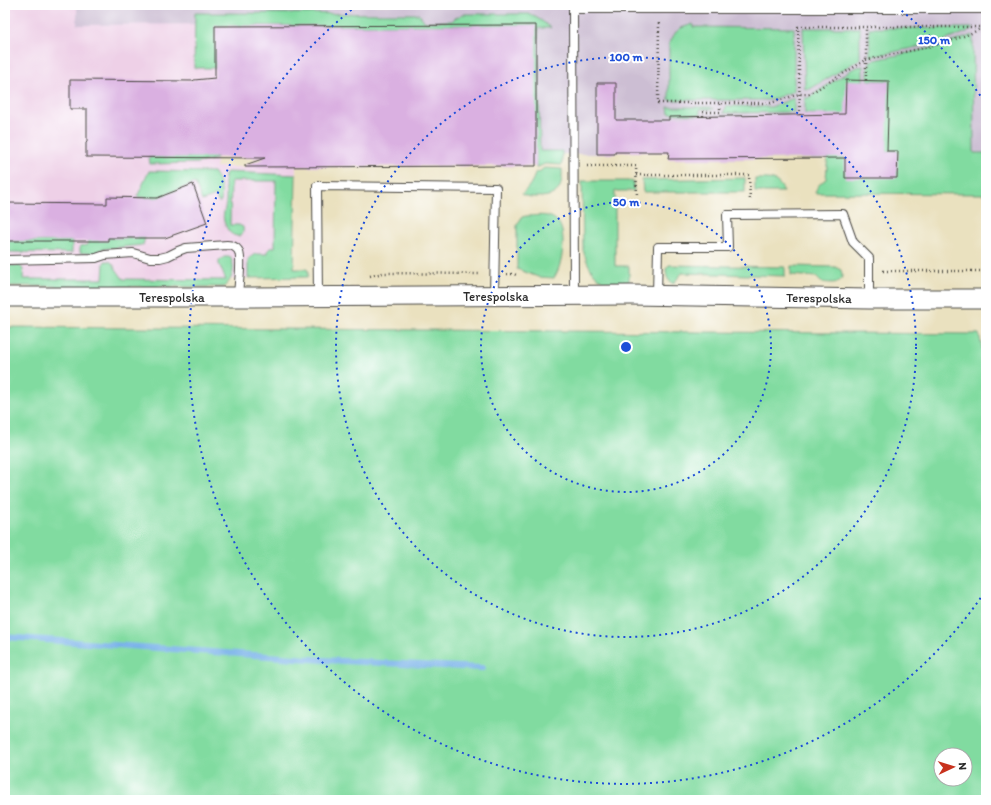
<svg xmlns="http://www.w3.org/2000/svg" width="991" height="805" viewBox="0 0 991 805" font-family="Itim,sans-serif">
<rect width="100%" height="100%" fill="#fff"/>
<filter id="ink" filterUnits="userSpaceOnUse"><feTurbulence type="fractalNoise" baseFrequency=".025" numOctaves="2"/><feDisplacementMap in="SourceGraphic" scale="8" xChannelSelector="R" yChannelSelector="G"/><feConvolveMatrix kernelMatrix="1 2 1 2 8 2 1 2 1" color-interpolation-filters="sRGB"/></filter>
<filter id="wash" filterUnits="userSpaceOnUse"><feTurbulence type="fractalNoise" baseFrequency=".012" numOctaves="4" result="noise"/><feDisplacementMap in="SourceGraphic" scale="16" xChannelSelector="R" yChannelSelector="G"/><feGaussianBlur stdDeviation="0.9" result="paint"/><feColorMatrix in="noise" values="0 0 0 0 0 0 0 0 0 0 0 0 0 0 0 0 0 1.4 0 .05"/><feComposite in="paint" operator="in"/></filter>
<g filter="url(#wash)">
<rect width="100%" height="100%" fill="#eae1bf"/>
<polygon fill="#eed0e7" points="5,5 77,5 77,24 215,23 216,167 296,167 294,269 306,269 308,270 308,277 248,278 227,280 5,279"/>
<polygon fill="#ccbed3" points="77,5 986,5 986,153 898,151 897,178 845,178 845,153 828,153 828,159 668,159 668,152 616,152 615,154 536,154 534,22 77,25"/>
<g fill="#81dba0" stroke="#568366" fill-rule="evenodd">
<path d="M195 13 419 14 425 22 452 21 454 19 463 14H529C538 18 544 22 551 28H538L540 151H562V165L545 164 536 168 535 25 216 26 215 68H194Z"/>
<polygon points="693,24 693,27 794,28 794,91 771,100 669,100 669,44 675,33 681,28"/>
<polygon points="803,28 860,28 860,59 810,89 805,89"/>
<polygon points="972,28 972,30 941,42 870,57 869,28"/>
<path d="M973 35 974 153H986V194L815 193C817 186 820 183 826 179L828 153 898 151H881L889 81 868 80V66H870V61L940 46Z"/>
<polygon points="863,66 863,80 844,131 828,132 828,114 805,114 805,98 808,98 854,68 857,67"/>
<polygon points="215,83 216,159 198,163 150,164 149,157 190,157"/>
<polygon points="794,98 794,112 723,113 727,106 771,107"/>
<polygon points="668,107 710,107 714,109 700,109 700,115 669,113"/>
<path d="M544 168 562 169C563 189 558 197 537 197 531 197 527 197 522 194 528 188 533 182 535 173L539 172Z"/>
<path d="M149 171 213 172C220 181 223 191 221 202H218L216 196 202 201 195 183 157 198 137 197Z"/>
<path d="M227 172 296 175 294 269H306L308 270V277L248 278V259L255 254H267V251L270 248 275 247 276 181H231L230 225H239L243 227C245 240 232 237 228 230 219 215 226 213 226 199 226 192 224 185 225 177V174Z"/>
<polygon points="745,178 745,192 643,192 642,180"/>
<path d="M755 179C769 179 778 177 784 192H755Z"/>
<path d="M582 181H633L634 191H615V266H629V282C622 282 609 283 603 281 592 276 586 260 583 250Z"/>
<path d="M526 216C535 216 548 213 556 220 567 229 563 258 558 270 557 273 555 276 554 278L538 277 517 269V225L522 217Z"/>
<polygon points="108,238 145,238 143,245 101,249 97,253 80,253 80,246 88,245 88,241"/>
<polygon points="5,241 72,241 72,253 5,252"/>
<path d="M224 257H230C237 268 232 280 224 287L5 286V265L20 266C25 269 23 275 23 279H103L104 264 105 261C108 261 110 261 112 263L123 279 226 280 219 264V261Z"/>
<path d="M669 265 785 267V276L682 273 673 284C667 280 666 275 666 269Z"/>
<path d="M791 266 835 267 841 270C846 286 830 283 821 282L816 277 791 275Z"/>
<path d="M5 327 979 334 986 366V800H5ZM941 755H965V779H941Z"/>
</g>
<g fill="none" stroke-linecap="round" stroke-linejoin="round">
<polyline stroke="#79b2e9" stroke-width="6" points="5,637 323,660 482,668"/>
</g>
<g id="blocks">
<g fill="#dab0e1">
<polygon points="536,25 536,166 245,167 245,165 265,158 86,157 86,143 87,142 87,109 70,109 70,80 193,81 194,80 215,78 215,26"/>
<polygon points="846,80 889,81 887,151 898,151 897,178 845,178 845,158 668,159 669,152 615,152 615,154 597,154 597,83 616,83 616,120 669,120 669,117 845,114"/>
<polygon points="193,184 207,223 165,238 108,238 108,241 5,241 5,203 107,204 107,197 157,198"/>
</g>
</g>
</g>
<g filter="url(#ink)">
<use href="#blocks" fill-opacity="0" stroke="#484641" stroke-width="1"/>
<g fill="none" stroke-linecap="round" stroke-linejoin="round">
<defs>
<g id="service">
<polyline points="573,5 574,296"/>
<polyline points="573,9 986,9"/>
<path d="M5 260 96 258 105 255 133 253 150 258H160L168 256 178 251 186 248 227 245C232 245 235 246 238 250 243 257 238 287 238 297"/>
<polyline points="657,296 658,247 728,247 727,215 843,214 853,242 869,258 869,299"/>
<polyline points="318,297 317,186 496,188 494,296"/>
</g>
<polyline id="tertiary" points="5,297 238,297 631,295 869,299 986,299"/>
</defs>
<use href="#service" stroke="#484641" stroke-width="10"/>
<use href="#tertiary" stroke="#484641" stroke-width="21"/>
<g stroke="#484641" stroke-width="2.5" stroke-dasharray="1 3" stroke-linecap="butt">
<polyline points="659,23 658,103 720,103"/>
<path d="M866 80V60C906 51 948 46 984 27"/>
<polyline points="800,115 798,27 985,27"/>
<polyline points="703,116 703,112 720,112 720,103 771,103 799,94 809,94 866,60 866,27"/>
<polyline points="587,166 636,166 637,197"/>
<polyline points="636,175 749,175 750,201"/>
<polyline points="883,271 986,271"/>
<polyline points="507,274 514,274 518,276"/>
<polyline points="370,276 383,273 480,274"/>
</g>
<use href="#service" stroke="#fff" stroke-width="8"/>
<use href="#tertiary" stroke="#fff" stroke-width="19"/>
</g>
</g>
<g fill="none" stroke="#1d4ed8" stroke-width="2" stroke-dasharray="2 4">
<circle cx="626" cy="347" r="145"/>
<circle cx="626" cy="347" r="290"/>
<path d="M984 593A435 435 0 1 1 355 7M897 7A435 435 0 0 1 984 101"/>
</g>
<g text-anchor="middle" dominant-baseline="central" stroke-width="4" stroke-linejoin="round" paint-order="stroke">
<g font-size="13" fill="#2b2b2b" stroke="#fff">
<text x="496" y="296">Terespolska</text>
<text x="172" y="297">Terespolska</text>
<text transform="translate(819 298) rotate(1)">Terespolska</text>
</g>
</g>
<circle cx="626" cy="347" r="6" fill="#1d4ed8" stroke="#fff" stroke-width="2"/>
<g font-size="12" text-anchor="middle" font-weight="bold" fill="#1d4ed8" stroke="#fff" stroke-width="4" stroke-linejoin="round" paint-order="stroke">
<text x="934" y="44">150 m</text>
<text x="626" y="61">100 m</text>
<text x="626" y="206">50 m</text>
</g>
<rect width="991" height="805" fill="none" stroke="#fff" stroke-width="20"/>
<g transform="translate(953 767) rotate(86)"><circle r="19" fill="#ffffff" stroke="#aaaaaa"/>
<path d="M0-3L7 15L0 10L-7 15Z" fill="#c8321e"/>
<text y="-6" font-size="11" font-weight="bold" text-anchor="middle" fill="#2b2b2b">N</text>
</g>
</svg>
